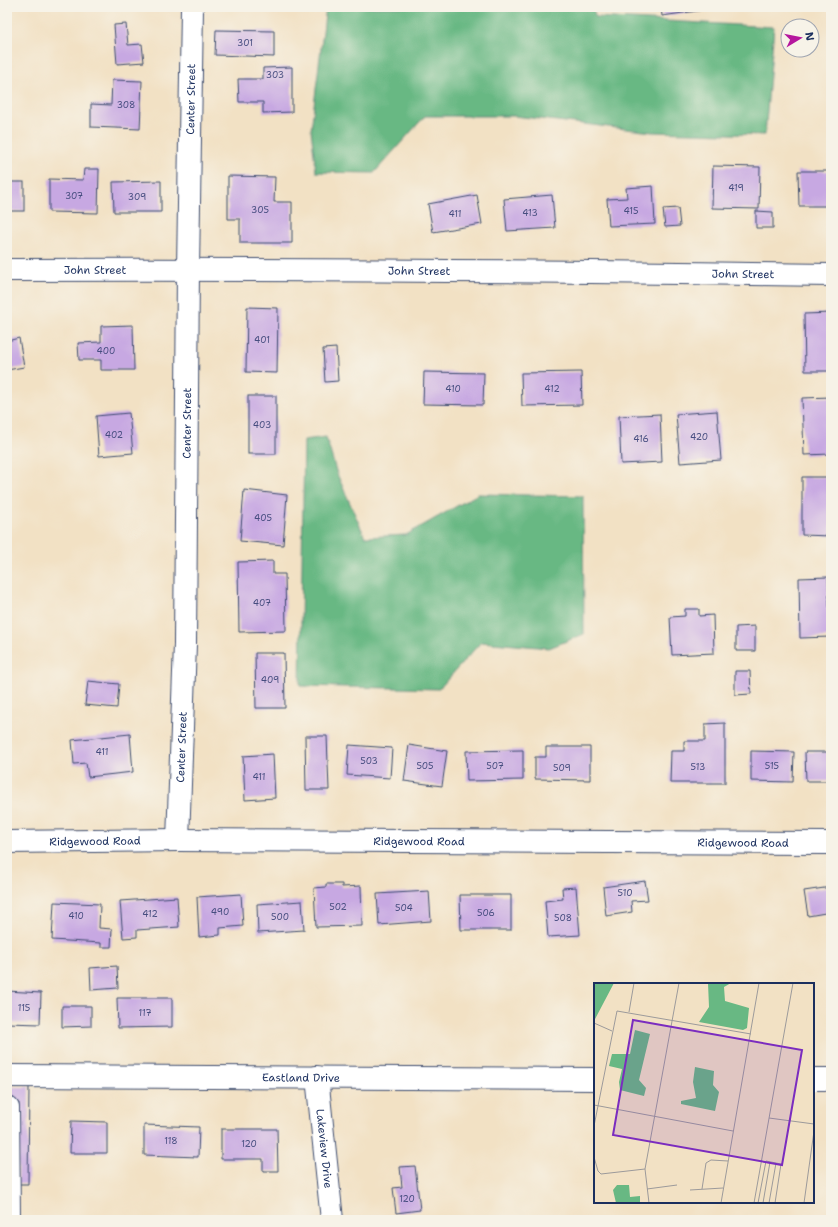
<svg xmlns="http://www.w3.org/2000/svg" width="838" height="1227" viewBox="0 0 838 1227" font-family="'Shantell Sans',sans-serif">
<rect width="100%" height="100%" fill="#f7f3e8"/>
<filter id="ink" filterUnits="userSpaceOnUse"><feTurbulence type="fractalNoise" baseFrequency=".025" numOctaves="2"/><feDisplacementMap in="SourceGraphic" scale="8" xChannelSelector="R" yChannelSelector="G"/><feConvolveMatrix kernelMatrix="1 2 1 2 8 2 1 2 1" color-interpolation-filters="sRGB"/></filter>
<filter id="wash" filterUnits="userSpaceOnUse"><feTurbulence type="fractalNoise" baseFrequency=".012" numOctaves="4" result="noise"/><feDisplacementMap in="SourceGraphic" scale="16" xChannelSelector="R" yChannelSelector="G"/><feGaussianBlur stdDeviation="0.9" result="paint"/><feColorMatrix in="noise" values="0 0 0 0 0 0 0 0 0 0 0 0 0 0 0 0 0 1.4 0 .05"/><feComposite in="paint" operator="in"/></filter>
<g filter="url(#wash)">
<rect width="100%" height="100%" fill="#f2e1c4"/>
<g fill="#68b883" stroke="#427470">
<polygon points="326,7 592,7 596,17 774,27 765,135 652,132 514,116 425,116 374,173 316,172 311,130"/>
<polygon points="326,437 337,474 365,537 406,535 478,494 583,496 584,634 549,648 481,642 439,689 300,686 304,440"/>
</g>
<g id="blocks">
<g fill="#c7a8e2">
<polygon points="661,7 718,7 718,8 662,16"/>
<polygon points="126,24 128,45 142,44 144,62 117,64 114,25"/>
<polygon points="216,30 274,31 274,57 215,55"/>
<polygon points="292,67 292,112 263,113 263,102 239,102 238,79 263,79 263,68"/>
<polygon points="112,80 142,81 140,129 91,127 91,104 111,105"/>
<polygon points="713,166 760,167 759,209 712,208"/>
<polygon points="84,169 99,169 98,213 49,212 49,179 83,180"/>
<polygon points="798,171 830,171 831,206 799,206"/>
<polygon points="228,176 275,177 274,202 292,202 292,243 240,243 240,219 228,219"/>
<polygon points="161,181 161,212 114,212 113,182"/>
<rect x="7" y="182" width="17" height="29"/>
<polygon points="653,186 655,224 609,226 607,199 627,198 626,188"/>
<polygon points="477,195 482,224 433,232 428,204"/>
<polygon points="552,195 555,228 507,231 504,199"/>
<polygon points="678,208 680,226 665,227 663,209"/>
<polygon points="756,211 773,212 773,228 756,228"/>
<polygon points="247,307 278,308 277,373 246,372"/>
<polygon points="831,313 831,371 805,371 804,314"/>
<polygon points="133,325 134,370 101,370 101,360 79,360 78,343 101,342 101,326"/>
<polygon points="19,338 24,367 7,370 7,341"/>
<polygon points="336,348 338,381 325,382 323,349"/>
<polygon points="424,372 484,373 483,405 423,404"/>
<polygon points="581,372 582,405 522,406 521,373"/>
<rect x="248" y="396" width="28" height="58"/>
<polygon points="831,397 831,454 804,455 802,398"/>
<polygon points="717,411 721,460 680,463 676,414"/>
<polygon points="129,413 133,453 99,456 96,416"/>
<polygon points="660,414 662,462 621,464 619,416"/>
<polygon points="802,477 831,477 831,536 802,535"/>
<polygon points="244,490 287,495 283,545 240,541"/>
<polygon points="273,561 273,574 285,574 286,631 239,632 238,562"/>
<polygon points="828,577 830,637 800,638 799,578"/>
<polygon points="685,609 699,609 699,616 713,615 714,653 672,655 670,617 685,616"/>
<polygon points="755,626 755,651 736,651 736,627"/>
<polygon points="255,653 284,653 285,708 256,708"/>
<polygon points="735,671 750,671 751,694 735,695"/>
<polygon points="88,681 119,684 117,708 85,705"/>
<polygon points="725,723 725,783 670,783 671,751 684,751 684,741 705,741 705,724"/>
<polygon points="130,734 133,772 88,777 86,763 74,764 72,740"/>
<polygon points="305,736 327,736 329,790 306,790"/>
<polygon points="349,745 392,748 390,778 347,775"/>
<polygon points="409,745 447,751 442,786 404,781"/>
<polygon points="546,747 590,747 590,780 535,779 535,757 546,757"/>
<polygon points="523,750 523,780 467,781 466,751"/>
<polygon points="751,751 794,752 793,782 751,781"/>
<polygon points="805,752 831,752 831,781 806,781"/>
<polygon points="273,754 275,798 245,800 243,756"/>
<polygon points="645,881 648,900 631,901 632,912 606,916 603,887"/>
<polygon points="326,884 342,884 342,887 361,886 362,926 316,927 314,888 326,887"/>
<polygon points="576,887 580,935 548,937 545,901 563,899 562,888"/>
<polygon points="831,887 831,912 808,916 804,891"/>
<polygon points="429,891 431,921 379,925 377,894"/>
<polygon points="241,894 243,926 220,928 220,935 199,937 197,897"/>
<polygon points="460,895 511,895 511,930 461,930"/>
<polygon points="177,897 179,927 137,930 137,937 123,938 120,901"/>
<polygon points="302,901 304,930 258,933 257,904"/>
<polygon points="54,902 100,904 99,928 112,929 111,947 101,947 101,943 52,940"/>
<polygon points="117,966 118,988 91,990 90,968"/>
<polygon points="7,991 41,993 40,1024 7,1023"/>
<polygon points="117,998 172,998 172,1027 118,1028"/>
<polygon points="62,1006 91,1006 91,1026 62,1027"/>
<polygon points="7,1087 29,1087 28,1184 18,1184 19,1103 7,1103"/>
<polygon points="71,1121 107,1122 107,1153 70,1153"/>
<polygon points="144,1125 199,1127 198,1157 144,1155"/>
<polygon points="221,1129 277,1129 278,1171 263,1171 263,1159 221,1159"/>
<polygon points="415,1166 420,1210 396,1213 393,1188 402,1187 400,1167"/>
</g>
</g>
</g>
<g filter="url(#ink)">
<use href="#blocks" fill-opacity="0" stroke="#3b4a6d" stroke-width="1"/>
<g fill="none" stroke-linecap="round" stroke-linejoin="round">
<defs>
<g id="minor">
<path id="s1" d="M7 270C282 269 556 271 831 275"/>
<path id="s2" d="M178 840 185 644 188 270 192 7"/>
<path id="s3" d="M7 842 178 840 831 843"/>
<path id="s4" d="M7 1076 595 1079"/>
<path id="s5" d="M317 1077 332 1220"/>
<polyline points="813,1079 831,1079"/>
<polyline points="7,1108 8,1108 9,1219 7,1219"/>
</g>
</defs>
<use href="#minor" stroke="#3b4a6d" stroke-width="24"/>
<use href="#minor" stroke="#fff" stroke-width="22"/>
</g>
</g>
<g text-anchor="middle" dominant-baseline="central" stroke-width="3" stroke-linejoin="round" paint-order="stroke">
<g font-size="9" fill="#464d7f">
<text x="245" y="43">301</text>
<text x="275" y="75">303</text>
<text x="126" y="105">308</text>
<text x="736" y="188">419</text>
<text x="74" y="196">307</text>
<text x="137" y="197">309</text>
<text x="260" y="210">305</text>
<text x="631" y="211">415</text>
<text x="530" y="213">413</text>
<text x="455" y="214">411</text>
<text x="262" y="340">401</text>
<text x="106" y="351">400</text>
<text x="453" y="389">410</text>
<text x="552" y="389">412</text>
<text x="262" y="425">403</text>
<text x="114" y="435">402</text>
<text x="699" y="437">420</text>
<text x="641" y="439">416</text>
<text x="263" y="518">405</text>
<text x="262" y="603">407</text>
<text x="270" y="680">409</text>
<text x="102" y="752">411</text>
<text x="369" y="761">503</text>
<text x="425" y="766">505</text>
<text x="495" y="766">507</text>
<text x="772" y="766">515</text>
<text x="698" y="767">513</text>
<text x="562" y="768">509</text>
<text x="259" y="777">411</text>
<text x="625" y="893">510</text>
<text x="338" y="907">502</text>
<text x="404" y="908">504</text>
<text x="220" y="912">490</text>
<text x="486" y="913">506</text>
<text x="150" y="914">412</text>
<text x="76" y="916">410</text>
<text x="280" y="917">500</text>
<text x="563" y="918">508</text>
<text x="24" y="1008">115</text>
<text x="145" y="1013">117</text>
<text x="171" y="1141">118</text>
<text x="249" y="1144">120</text>
<text x="407" y="1199">120</text>
</g>
<g font-size="11" fill="#1b2f5e" stroke="#f7f3e8">
<text stroke="none"><textPath href="#s2" startOffset="741">Center Street</textPath></text>
<text stroke="none"><textPath href="#s1" startOffset="88">John Street</textPath></text>
<text stroke="none"><textPath href="#s1" startOffset="412">John Street</textPath></text>
<text stroke="none"><textPath href="#s1" startOffset="736">John Street</textPath></text>
<text stroke="none"><textPath href="#s2" startOffset="417">Center Street</textPath></text>
<text stroke="none"><textPath href="#s2" startOffset="93">Center Street</textPath></text>
<text stroke="none"><textPath href="#s3" startOffset="88">Ridgewood Road</textPath></text>
<text stroke="none"><textPath href="#s3" startOffset="412">Ridgewood Road</textPath></text>
<text stroke="none"><textPath href="#s3" startOffset="736">Ridgewood Road</textPath></text>
<text stroke="none"><textPath href="#s4" startOffset="294">Eastland Drive</textPath></text>
<text stroke="none"><textPath href="#s5" startOffset="72">Lakeview Drive</textPath></text>
</g>
</g>
<g transform="translate(594 983)">
<rect width="220" height="220" fill="#f2e1c4"/>
<path d="M0 0H20L0 38ZM114 0H137L130 4 131 18 155 25 153 45 149 47 105 39 115 24ZM41 47 56 51 45 97 52 105 50 113 26 107 25 99 28 86 15 83 18 71H36ZM101 84 120 88 119 102 125 109 121 128 87 121V118L102 115 99 99ZM23 202H35L36 214 46 213V220H22L19 207Z" fill="#68b883"/>
<path fill="none" stroke="#9c9a9b" stroke-width="1" d="M35 29 40 0M0 40 18 48M0 122 139 148M175 135 220 141M0 143 23 28 157 51M0 174 4 188 7 191 51 186M53 206 83 202M108 206 112 180 117 177 134 178M96 207 129 205M55 220 51 186 85 0M127 220 165 0M160 220 199 0M164 220 172 178 187 181 181 220M169 220 176 179M175 220 182 180M210 220 220 148"/>
<path fill="#7b2cbf" fill-opacity="0.15" stroke="#7b2cbf" stroke-width="2" d="M39 37 208 67 188 182 19 152Z"/>
<rect width="220" height="220" fill="none" stroke="#1b2f5e" stroke-width="2"/>
</g>
<rect width="838" height="1227" fill="none" stroke="#f7f3e8" stroke-width="24"/>
<g transform="translate(800 38) rotate(80)"><circle r="19" fill="#f7f3e8" stroke="#9fa5b1"/>
<path d="M0-3L7 15L0 10L-7 15Z" fill="#b5179e"/>
<text y="-6" font-size="11" font-weight="bold" text-anchor="middle" fill="#1b2f5e">N</text>
</g>
</svg>
